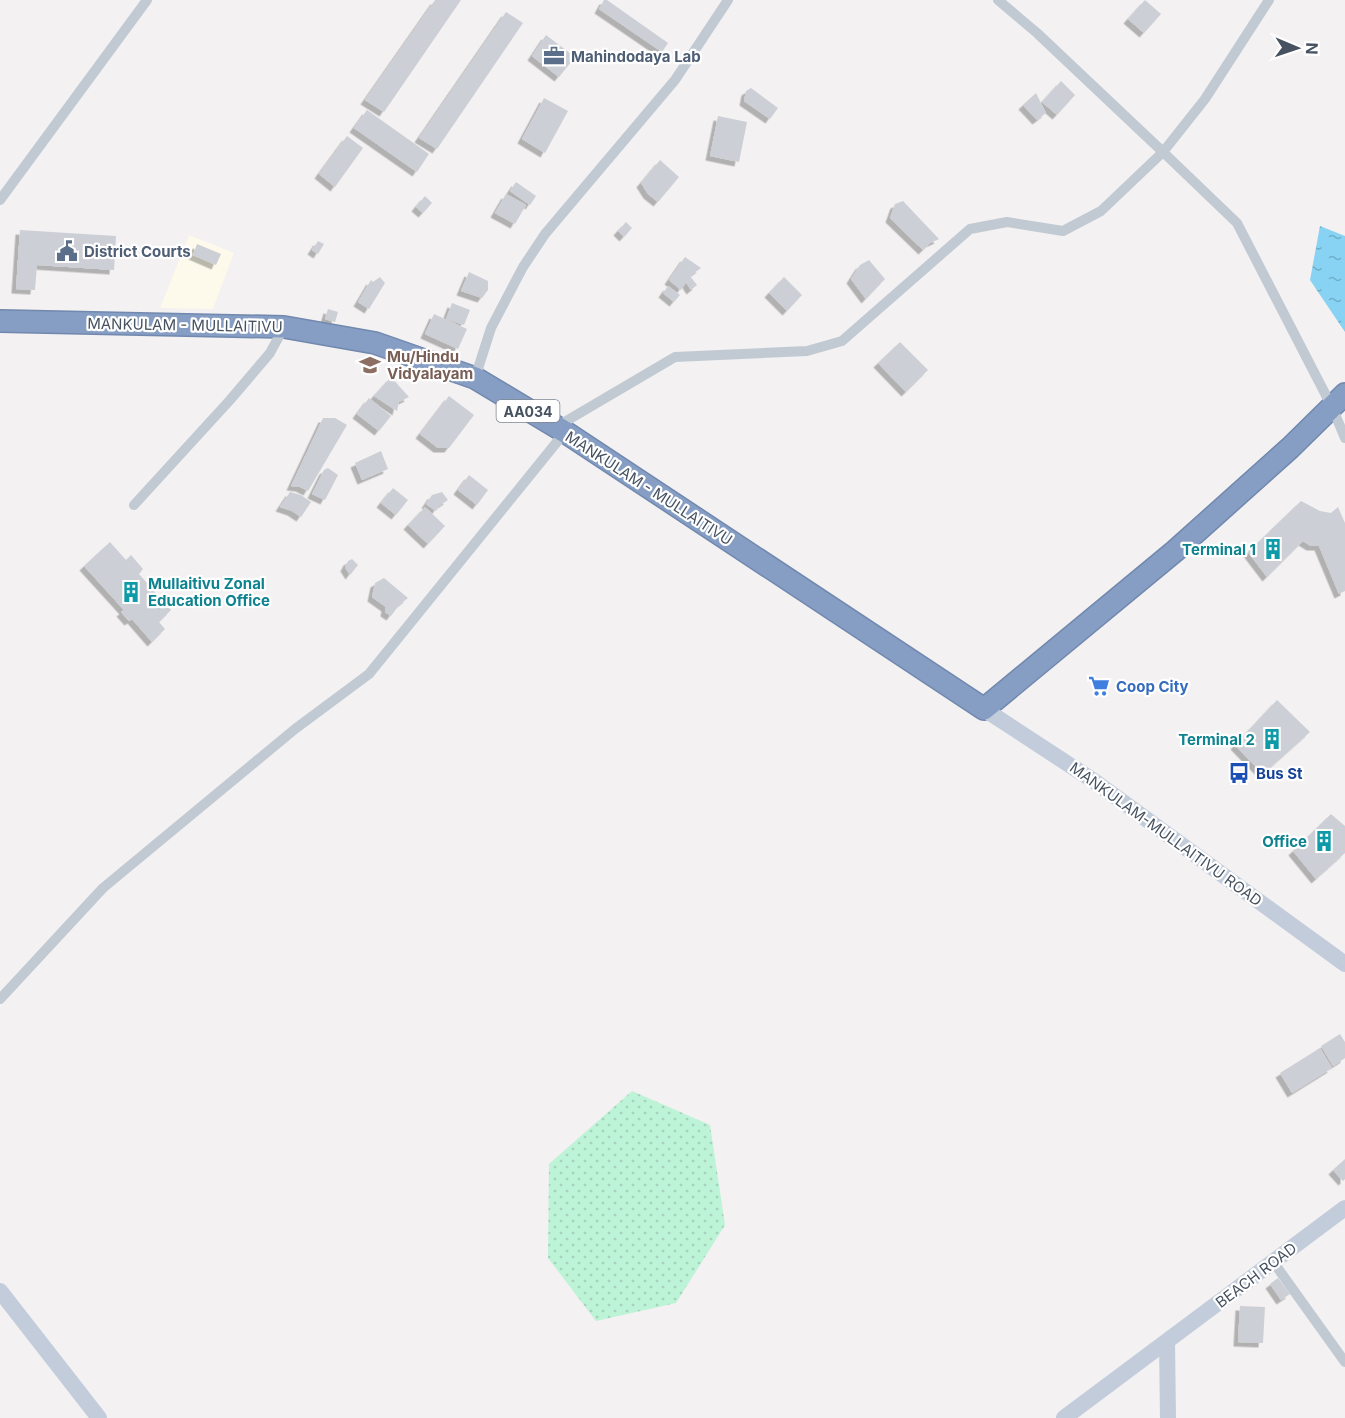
<svg xmlns="http://www.w3.org/2000/svg" width="1345" height="1418" viewBox="0 0 1345 1418" font-family="Inter,sans-serif">
<defs>
<pattern id="grass-dots" width="8" height="8" patternUnits="userSpaceOnUse" patternTransform="scale(1.5)"><rect width="8" height="8" fill="#bdf3d7"/><path d="M2 2h.1M6 6h.1" fill="none" stroke="#a4d2bb" stroke-width="1.8" stroke-linecap="round"/></pattern>
<pattern id="water-ripples" width="26" height="14" patternUnits="userSpaceOnUse" patternTransform="scale(1.5)"><rect width="26" height="14" fill="#88d2f3"/><path d="M2 4q2-2 4 0t4 0M15 11q2-2 4 0t4 0" fill="none" stroke="#71adc8"/></pattern>
<filter id="shadow"><feDropShadow dx="-4.5" dy="4.5" stdDeviation="0" flood-color="#0004"/></filter>
</defs>
<rect width="100%" height="100%" fill="#f3f1f1"/>
<polygon fill="#fdfaeb" points="189,235 234,253 213,309 160,308"/>
<polygon fill="url(#grass-dots)" points="632,1091 710,1125 725,1225 676,1303 596,1321 548,1258 549,1164"/>
<polygon fill="url(#water-ripples)" points="1320,226 1345,236 1345,332 1310,280"/>
<g fill="#cdcfd6" filter="url(#shadow)">
<polygon points="435,0 461,0 384,112 365,100"/>
<polygon points="604,0 607,0 668,43 662,52 599,9"/>
<polygon points="1145,0 1161,14 1144,33 1128,19"/>
<polygon points="506,12 523,23 437,149 419,138"/>
<polygon points="546,35 575,57 559,77 532,56"/>
<polygon points="1061,81 1075,95 1057,115 1042,102"/>
<polygon points="751,88 778,108 770,119 744,101 746,91"/>
<polygon points="1036,93 1046,113 1037,120 1023,105"/>
<polygon points="544,98 568,111 545,153 522,139"/>
<polygon points="367,110 429,154 417,172 354,128"/>
<polygon points="718,116 747,122 739,162 710,156"/>
<polygon points="347,136 363,148 335,187 319,174"/>
<polygon points="660,160 679,177 658,202 648,194 641,183"/>
<polygon points="516,182 536,196 530,205 510,191"/>
<polygon points="506,194 526,205 515,224 495,213"/>
<polygon points="425,196 432,203 423,213 416,207"/>
<polygon points="903,201 939,239 930,243 923,250 890,218 895,204"/>
<polygon points="626,222 632,228 624,237 618,231"/>
<polygon points="20,230 116,236 114,270 37,265 35,290 16,289"/>
<polygon points="318,241 324,244 318,254 312,250"/>
<polygon points="197,244 221,254 216,265 193,255"/>
<polygon points="685,257 701,268 690,276 697,285 691,290 686,282 681,290 669,280"/>
<polygon points="869,260 885,279 866,299 851,279 860,265"/>
<polygon points="469,272 488,281 488,290 482,298 461,291"/>
<polygon points="380,277 385,283 369,309 358,302 371,280 373,282"/>
<polygon points="784,277 802,295 787,311 769,293"/>
<polygon points="668,286 680,295 674,302 663,293"/>
<polygon points="452,303 470,310 464,325 446,319"/>
<polygon points="328,309 338,312 335,322 325,319"/>
<polygon points="434,314 467,329 458,349 425,334"/>
<polygon points="900,342 928,370 906,392 878,363"/>
<polygon points="391,377 409,397 399,402 397,411 374,396"/>
<polygon points="449,396 474,415 449,448 438,448 420,434"/>
<polygon points="369,398 391,416 379,431 357,414"/>
<polygon points="323,418 335,418 347,425 308,491 300,487 291,486"/>
<polygon points="381,451 388,469 362,480 355,463"/>
<polygon points="328,468 338,475 325,500 312,494 324,470"/>
<polygon points="469,475 488,490 477,505 458,490"/>
<polygon points="393,488 408,500 396,515 381,503"/>
<polygon points="290,492 301,495 311,502 301,517 292,511 280,507"/>
<polygon points="442,492 448,500 439,506 436,511 426,504 432,495"/>
<polygon points="1301,501 1320,511 1331,513 1338,507 1345,523 1345,591 1339,594 1319,546 1311,546 1303,541 1267,577 1248,552"/>
<polygon points="425,507 445,526 428,544 408,525"/>
<polygon points="110,542 126,560 131,555 143,569 139,574 171,610 159,622 165,629 152,642 132,619 129,621 121,612 124,610 84,566"/>
<polygon points="352,559 358,565 350,575 345,567 348,561"/>
<polygon points="384,578 408,598 399,605 391,616 385,612 386,607 372,597 375,583"/>
<polygon points="1277,700 1310,732 1263,774 1235,745"/>
<polygon points="1331,814 1345,826 1345,853 1316,879 1293,851"/>
<polygon points="1340,1034 1345,1042 1345,1058 1333,1066 1321,1046"/>
<polygon points="1320,1048 1332,1068 1292,1093 1280,1073"/>
<polygon points="1345,1159 1345,1179 1343,1181 1333,1170"/>
<polygon points="1278,1278 1290,1294 1281,1300 1270,1284"/>
<polygon points="1240,1306 1265,1307 1263,1343 1238,1342"/>
</g>
<g fill="none" stroke-linecap="round" stroke-linejoin="round">
<defs>
<polyline id="highway" points="0,321 284,327 375,343 475,378 565,432 984,709 1175,551 1290,448 1345,394"/>
</defs>
<use href="#highway" stroke="#7188af" stroke-width="24"/>
<g stroke="#c1cad3" stroke-width="10">
<polyline points="998,0 1037,33 1163,152 1205,99 1269,0"/>
<polyline points="0,200 147,0"/>
<polyline points="475,378 491,328 523,267 545,234 675,80 728,0"/>
<polyline points="556,427 675,357 807,351 842,341 970,229 1007,222 1063,231 1101,211 1163,152 1237,223 1332,407 1345,438"/>
<polyline points="134,505 230,400 270,353 284,327"/>
<polyline points="0,999 103,888 295,729 369,674 565,432"/>
<polyline points="1274,1263 1345,1362"/>
</g>
<g stroke="#c3ccdb" stroke-width="16">
<polyline points="984,709 1094,781 1345,964"/>
<polyline points="0,1291 99,1418"/>
<polyline points="1167,1342 1168,1418"/>
<polyline points="1064,1418 1345,1208"/>
</g>
<use href="#highway" stroke="#869ec3" stroke-width="21"/>
</g>
<defs>
<symbol id="office-bare" viewBox="-9 -9 18 18"><path d="M-6-3h4V-5.5h4V-3h4V5H-6ZM-1-4.5V-3h2v-1.5ZM-6 0V1H6V0Z" fill="#5c6f8a" stroke="#fff" stroke-width="2.5" paint-order="stroke"/></symbol>
<symbol id="civic-bare" viewBox="-9 -9 18 18"><path d="M-.6-6.5H3V-4.5H.6V-3L4-1V1h2V6H-6V1h2V-1L-.6-3ZM-1.2 2.5V6h2.4V2.5Z" fill="#5c6f8a" stroke="#fff" stroke-width="2.5" paint-order="stroke"/></symbol>
<symbol id="school-bare" viewBox="-9 -9 18 18"><path d="M0-5L7-2L0 1L-7-2ZM-4 1L0 2.5L4 1V4Q0 6-4 4Z" fill="#8d6e63" stroke="#fff" stroke-width="2.5" paint-order="stroke"/></symbol>
<symbol id="building-bare" viewBox="-9 -9 18 18"><path d="M-4-6H4V6H1V3H-1V6H-4ZM-2.5-4.3h1.7v1.8h-1.7ZM.8-4.3h1.7v1.8H.8ZM-2.5-1h1.7V.8h-1.7ZM.8-1h1.7V.8H.8Z" fill="#0f9aa8" stroke="#fff" stroke-width="2.5" paint-order="stroke"/></symbol>
<symbol id="supermarket-bare" viewBox="-9 -9 18 18"><path d="M-6-5.5h2.5l.6 2H6L4.5 2H-2.5L-4.4-4H-6ZM-1.5 3.2a1.3 1.3 0 1 0 .1 0ZM3 3.2a1.3 1.3 0 1 0 .1 0Z" fill="#3f7fe0" stroke="#fff" stroke-width="2.5" paint-order="stroke"/></symbol>
<symbol id="bus-bare" viewBox="-9 -9 18 18"><path d="M-5-6H5V4H4V6H2V4H-2V6H-4V4H-5ZM-3.5-4V0h7V-4ZM-3.5 1.2v1.5H-2V1.2ZM2 1.2v1.5H3.5V1.2Z" fill="#1a4fb4" stroke="#fff" stroke-width="2.5" paint-order="stroke"/></symbol>
</defs>
<g fill-rule="evenodd">
<use href="#office-bare" x="539" y="41" width="30" height="30"/>
<use href="#civic-bare" x="52" y="236" width="30" height="30"/>
<use href="#school-bare" x="355" y="350" width="30" height="30"/>
<use href="#building-bare" x="1258" y="534" width="30" height="30"/>
<use href="#building-bare" x="116" y="577" width="30" height="30"/>
<use href="#supermarket-bare" x="1084" y="671" width="30" height="30"/>
<use href="#building-bare" x="1257" y="724" width="30" height="30"/>
<use href="#bus-bare" x="1224" y="758" width="30" height="30"/>
<use href="#building-bare" x="1309" y="826" width="30" height="30"/>
</g>
<g text-anchor="middle" dominant-baseline="central" stroke-width="4.5" stroke-linejoin="round" paint-order="stroke">
<rect fill="#fff" stroke="#7e8690" stroke-width="1.5" x="496.5" y="400" width="63" height="22" rx="4.5"/>
<g font-size="14" font-weight="bold" fill="#475260">
<text x="528" y="411">AA034</text>
</g>
<g font-size="15" font-weight="bold" fill="#4e5e75" stroke="#fff" text-anchor="start">
<text x="571" y="56">Mahindodaya Lab</text>
<text x="84" y="251">District Courts</text>
</g>
<g font-size="15" fill="#475260" stroke="#fff">
<text transform="translate(185 325) rotate(1)">MANKULAM - MULLAITIVU</text>
<text transform="translate(649 488) rotate(33)">MANKULAM - MULLAITIVU</text>
<text transform="translate(1166 834) rotate(36)">MANKULAM-MULLAITIVU ROAD</text>
<text transform="translate(1256 1275) rotate(-37)">BEACH ROAD</text>
</g>
<g font-size="15" font-weight="bold" fill="#785e54" stroke="#fff" text-anchor="start">
<text x="387" y="356">Mu/Hindu<tspan x="387" dy="17">Vidyalayam</tspan></text>
</g>
<g font-size="15" font-weight="bold" fill="#0d838f" stroke="#fff" text-anchor="end">
<text x="1256" y="549">Terminal 1</text>
<text x="148" y="583" text-anchor="start">Mullaitivu Zonal<tspan x="148" dy="17">Education Office</tspan></text>
<text x="1255" y="739">Terminal 2</text>
<text x="1307" y="841">Office</text>
</g>
<g font-size="15" font-weight="bold" fill="#366cbe" stroke="#fff" text-anchor="start">
<text x="1116" y="686">Coop City</text>
</g>
<g font-size="15" font-weight="bold" fill="#164399" stroke="#fff" text-anchor="start">
<text x="1256" y="773">Bus St</text>
</g>
</g>
<g transform="translate(1297 48) rotate(92)" stroke="#ffffff" stroke-width="4.5" paint-order="stroke">
<path d="M0-4.5L10 22L0 15L-10 22Z" fill="#475260"/>
<text y="-9" font-size="16" font-weight="bold" text-anchor="middle" fill="#475260">N</text>
</g>
</svg>
